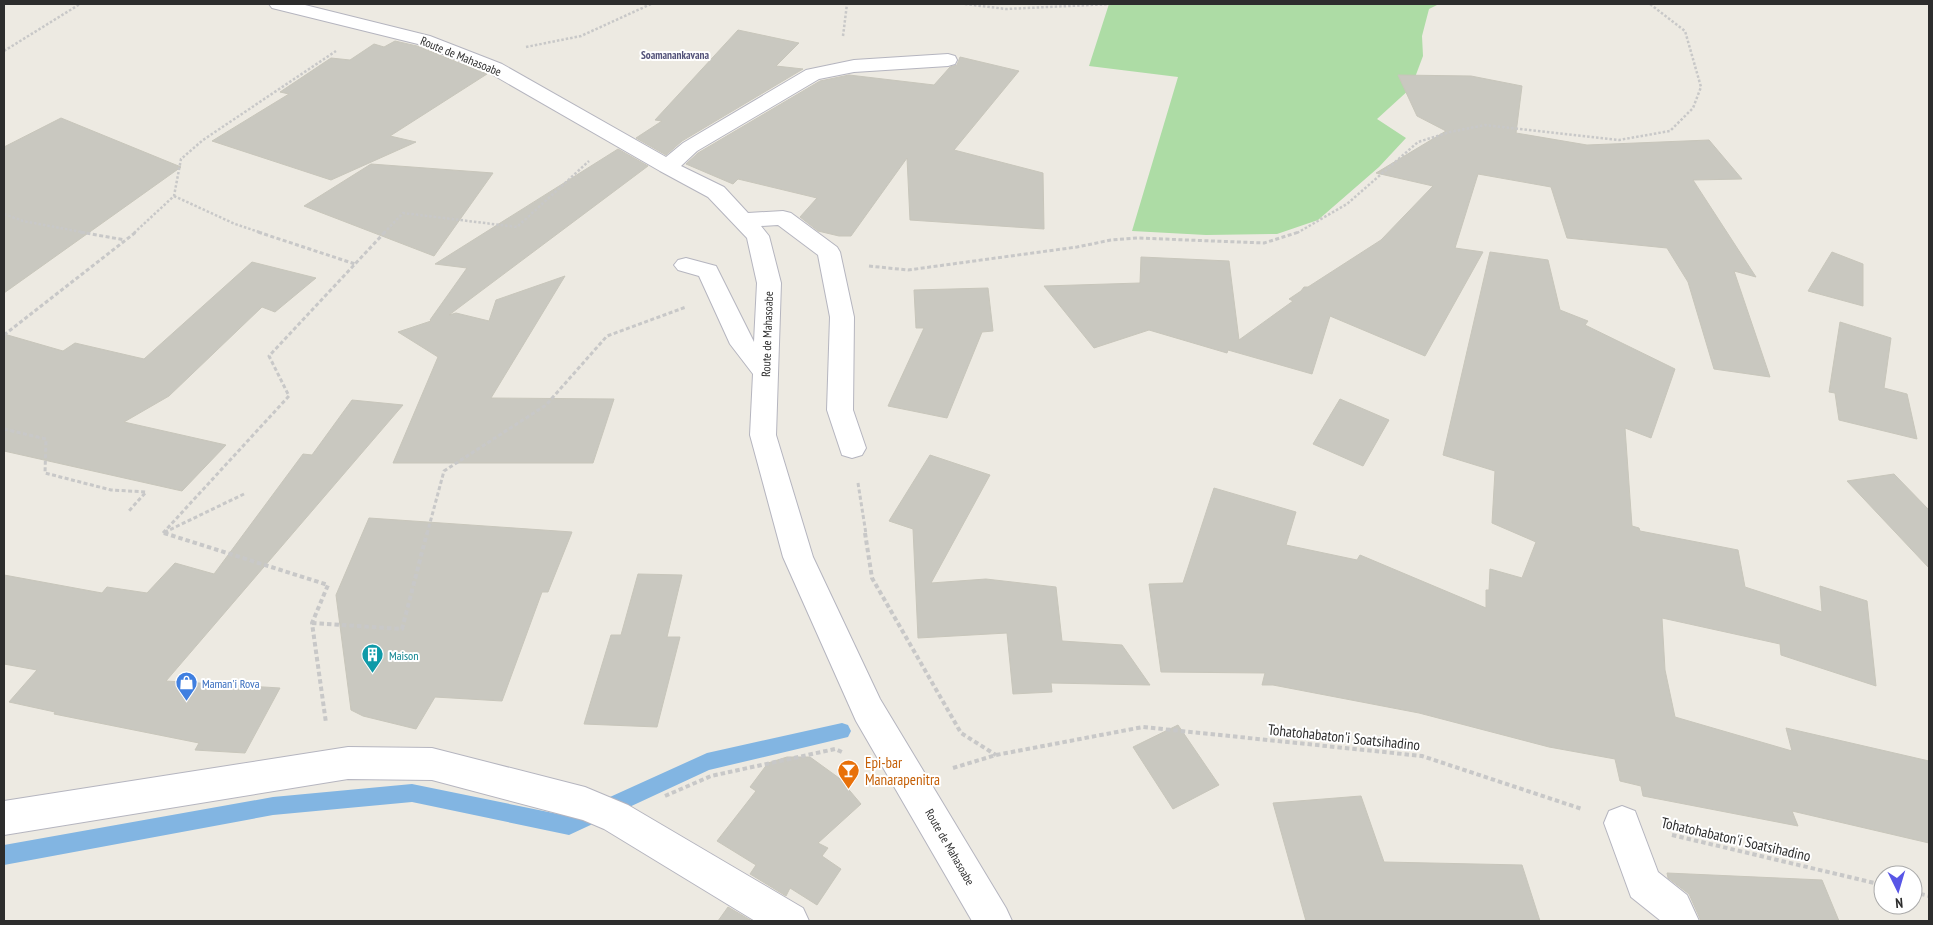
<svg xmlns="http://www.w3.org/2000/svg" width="1933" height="925" viewBox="0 0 1933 925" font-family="'PT Sans Narrow',sans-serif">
<rect width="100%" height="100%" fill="#edeae2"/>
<polygon fill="#addca5" points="1109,4 1439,4 1429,9 1422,36 1423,56 1411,88 1377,119 1406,138 1379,167 1318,220 1277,234 1206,235 1132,231 1178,77 1089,66"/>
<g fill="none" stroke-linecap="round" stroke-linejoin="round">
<polygon fill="#82b5e2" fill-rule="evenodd" points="842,723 848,725 851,731 848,737 709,770 569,835 412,802 273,815 4,865 4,845 273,797 412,784 568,816 707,753"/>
</g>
<g fill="#c9c8c0" stroke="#c8c6bb">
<polygon points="738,30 799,43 776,66 803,69 682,141 666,155 636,138 662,121 655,120"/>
<polygon points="395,41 417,46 487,74 390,136 416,142 331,180 212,141 289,94 280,92 331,58 350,60 374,44 384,47"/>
<polygon points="960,57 1019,71 954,150 1043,173 1044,229 910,220 907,158 851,236 839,236 818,231 800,217 817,198 738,179 733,184 686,164 698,153 820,81 849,75 934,85 950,67 957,65"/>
<polygon points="1398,75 1471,76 1522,86 1516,133 1587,145 1709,140 1742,179 1693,180 1756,277 1734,271 1770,377 1714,369 1688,282 1667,248 1567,238 1551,187 1478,174 1455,248 1483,252 1425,356 1330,316 1312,374 1228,350 1227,353 1149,330 1094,348 1044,286 1140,283 1141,257 1229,261 1239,340 1293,301 1289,299 1301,291 1304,287 1308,287 1381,240 1433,186 1376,173 1446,131 1417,116"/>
<polygon points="61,118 181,167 4,293 4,147"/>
<polygon points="618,149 648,166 449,315 456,313 489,321 496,300 565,276 491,398 614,399 593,463 393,463 438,357 398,332 431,321 430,320 467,268 435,264"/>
<polygon points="371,164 493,173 434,256 304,206"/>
<polygon points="1490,252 1548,260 1560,310 1588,321 1585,325 1675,369 1651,438 1625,428 1632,526 1639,528 1640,531 1738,550 1745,587 1822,612 1820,586 1867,601 1876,686 1781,655 1780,644 1662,618 1665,670 1675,717 1792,751 1786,728 1929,761 1929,843 1792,811 1798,826 1643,796 1641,786 1620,781 1615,759 1549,747 1419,713 1273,685 1262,685 1265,673 1161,672 1149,584 1183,583 1214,488 1296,512 1286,545 1357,560 1360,555 1486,608 1486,590 1489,590 1490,569 1522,578 1536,542 1492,523 1495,471 1443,455"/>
<polygon points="1832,252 1863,264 1863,306 1808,291"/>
<polygon points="252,262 316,278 275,312 262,307 169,396 124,422 226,445 182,491 4,451 4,334 63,351 75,343 144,359"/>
<polygon points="988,288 993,331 982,332 947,418 888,406 924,328 916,328 914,290"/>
<polygon points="1840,322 1891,338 1884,388 1907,394 1917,439 1839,420 1835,393 1829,392"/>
<polygon points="1340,399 1389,420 1363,466 1313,444"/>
<polygon points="352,400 403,405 166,681 280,688 245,753 195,750 199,743 54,714 55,712 9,702 37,670 4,664 4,575 102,593 107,587 147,593 175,563 214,574 303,454 312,455"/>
<polygon points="930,455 990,475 931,583 986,579 1056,587 1062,641 1122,645 1150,685 1051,683 1052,692 1013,694 1007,633 918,638 913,529 889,521"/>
<polygon points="1894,474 1929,510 1929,568 1847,481"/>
<polygon points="369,518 572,532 548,592 542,592 502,701 435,697 416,729 363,716 351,710 336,595"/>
<polygon points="638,574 682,575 667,637 680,637 657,727 584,724 611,635 621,635"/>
<polygon points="1178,725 1219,785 1173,809 1133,747"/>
<polygon points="787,757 810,757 839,778 861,804 818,843 828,848 822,856 841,869 817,905 790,888 786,896 750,874 756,865 717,841 756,791 750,787 768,763"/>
<polygon points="1361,796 1384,862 1522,865 1540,921 1306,921 1273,803"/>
<polygon points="1667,873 1822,880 1839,921 1701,921 1689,894 1668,878"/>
<polygon points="728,907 752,921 718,921"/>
</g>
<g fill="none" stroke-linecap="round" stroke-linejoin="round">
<defs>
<g id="minor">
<polygon points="269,4 301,4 430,36 502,64 666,157 683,143 806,70 854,60 948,54 955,56 957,60 955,64 948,66 854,72 819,79 697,151 681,166 724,187 748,213 783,211 791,213 837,247 840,252 854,317 853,410 866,448 862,455 852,458 842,455 827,410 830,317 818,255 778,225 761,226 769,236 781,283 776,435 813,557 880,699 1006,908 1012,921 972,921 856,721 783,557 750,435 753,374 730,344 699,276 678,270 674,265 678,260 686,258 716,266 754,342 757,283 747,238 708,197 660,171 488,72 418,44 272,8"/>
<polygon points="348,747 432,748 585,787 628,805 803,908 809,921 755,921 604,829 583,820 432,780 348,779 4,835 4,801"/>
<polygon points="1622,806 1635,811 1658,872 1687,895 1699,921 1661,921 1631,897 1604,823 1609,811"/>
</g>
</defs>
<use href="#minor" stroke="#b5b5bf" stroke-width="2"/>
<g stroke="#c8c8c8" stroke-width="2.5" stroke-dasharray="2.5 2" stroke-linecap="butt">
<polyline points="965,4 1006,9 1111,4"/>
<polyline points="843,36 847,4"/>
<polyline points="526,47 581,36 651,4"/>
<polyline points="4,51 80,4"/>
<polyline points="174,196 235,224 262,233"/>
<polyline points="4,214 23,221 87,233"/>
<polyline points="134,233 174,196 181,159 203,140 336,51"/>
<polyline points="384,233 403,213 517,227 589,161"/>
<polyline points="1297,233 1347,204 1418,142 1450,132 1485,125 1619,140 1670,131 1693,108 1701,87 1685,31 1650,4"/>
</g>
<g stroke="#c8c8c8" stroke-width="3" stroke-dasharray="4 2.5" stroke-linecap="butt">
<polyline points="80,232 125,240"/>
<polyline points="258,232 355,264"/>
<polyline points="869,266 908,270 1077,247 1111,240 1137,238 1264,243 1299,232"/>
<polyline points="4,335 136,232"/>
<polyline points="4,429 46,439 45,473 111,490 146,492 128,512"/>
<polyline points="858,483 866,534"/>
<polyline points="163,533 289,396 269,356 385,232"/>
<polyline points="168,534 163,533 244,494"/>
<polyline points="427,534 444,471 546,405 607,336 686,307"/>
</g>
<g stroke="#c8c8c8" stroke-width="4" stroke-dasharray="4.5 3" stroke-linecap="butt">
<polyline points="164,533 328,585 312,623 326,723"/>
<polyline points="865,533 872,578 961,733 996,755"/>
<polyline points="312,623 402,629 427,533"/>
<polyline points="953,768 996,755 1143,727 1422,756 1582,809"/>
<polyline points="665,796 711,776 835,749 844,753"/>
<polyline points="1672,835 1883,885"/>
<polyline points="1913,892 1929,896"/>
</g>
<use href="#minor" fill="#fff" fill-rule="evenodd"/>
</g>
<defs>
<symbol id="building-pin" viewBox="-11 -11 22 30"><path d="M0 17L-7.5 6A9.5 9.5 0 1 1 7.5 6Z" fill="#0f9aa8" stroke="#fff"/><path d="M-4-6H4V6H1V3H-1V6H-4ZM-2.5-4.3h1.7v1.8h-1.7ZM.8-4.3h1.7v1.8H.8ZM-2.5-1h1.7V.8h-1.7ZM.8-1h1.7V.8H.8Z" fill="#fff"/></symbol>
<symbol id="shop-pin" viewBox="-11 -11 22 30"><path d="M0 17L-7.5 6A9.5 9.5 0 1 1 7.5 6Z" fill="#3f7fe0" stroke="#fff"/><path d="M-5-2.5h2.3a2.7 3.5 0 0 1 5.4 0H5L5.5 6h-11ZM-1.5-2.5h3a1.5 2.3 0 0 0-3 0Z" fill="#fff"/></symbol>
<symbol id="bar-pin" viewBox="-11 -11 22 30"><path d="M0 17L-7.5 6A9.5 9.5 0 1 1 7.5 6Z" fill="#e8710a" stroke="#fff"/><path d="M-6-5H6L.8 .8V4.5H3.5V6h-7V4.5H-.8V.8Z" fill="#fff"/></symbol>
</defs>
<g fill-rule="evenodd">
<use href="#building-pin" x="360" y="642" width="25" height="34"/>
<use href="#shop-pin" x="174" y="670" width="25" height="34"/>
<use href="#bar-pin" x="836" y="758" width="25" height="34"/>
</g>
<g text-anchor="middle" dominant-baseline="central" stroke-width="4" stroke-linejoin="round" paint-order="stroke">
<g font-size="11" font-weight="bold" fill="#535279" stroke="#fff">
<text x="675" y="55">Soamanankavana</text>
</g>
<g font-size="12" fill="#2d2d2d" stroke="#fff">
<text transform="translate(461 56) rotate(22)">Route de Mahasoabe</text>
<text transform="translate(767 334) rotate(-88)">Route de Mahasoabe</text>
<text transform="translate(950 847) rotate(60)">Route de Mahasoabe</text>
</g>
<g font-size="12" fill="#0d838f" stroke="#fff" text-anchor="start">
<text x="389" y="655">Maison</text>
</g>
<g font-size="12" fill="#366cbe" stroke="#fff" text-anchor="start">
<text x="202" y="683">Maman'i Rova</text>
</g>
<g font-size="15" fill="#2d2d2d" stroke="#fff">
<text transform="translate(1344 737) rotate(6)">Tohatohabaton'i Soatsihadino</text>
<text transform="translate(1736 839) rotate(13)">Tohatohabaton'i Soatsihadino</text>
</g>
<g font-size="15" fill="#c56008" stroke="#fff" text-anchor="start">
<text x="865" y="762">Epi-bar<tspan x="865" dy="17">Manarapenitra</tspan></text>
</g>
</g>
<rect width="1933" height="925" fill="none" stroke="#2d2d2d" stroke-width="10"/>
<g transform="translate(1898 890) rotate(175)"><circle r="24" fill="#ffffff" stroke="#ababab"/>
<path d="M0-4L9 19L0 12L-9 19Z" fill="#5856e6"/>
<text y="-8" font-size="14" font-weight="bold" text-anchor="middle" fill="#2d2d2d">N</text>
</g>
</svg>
